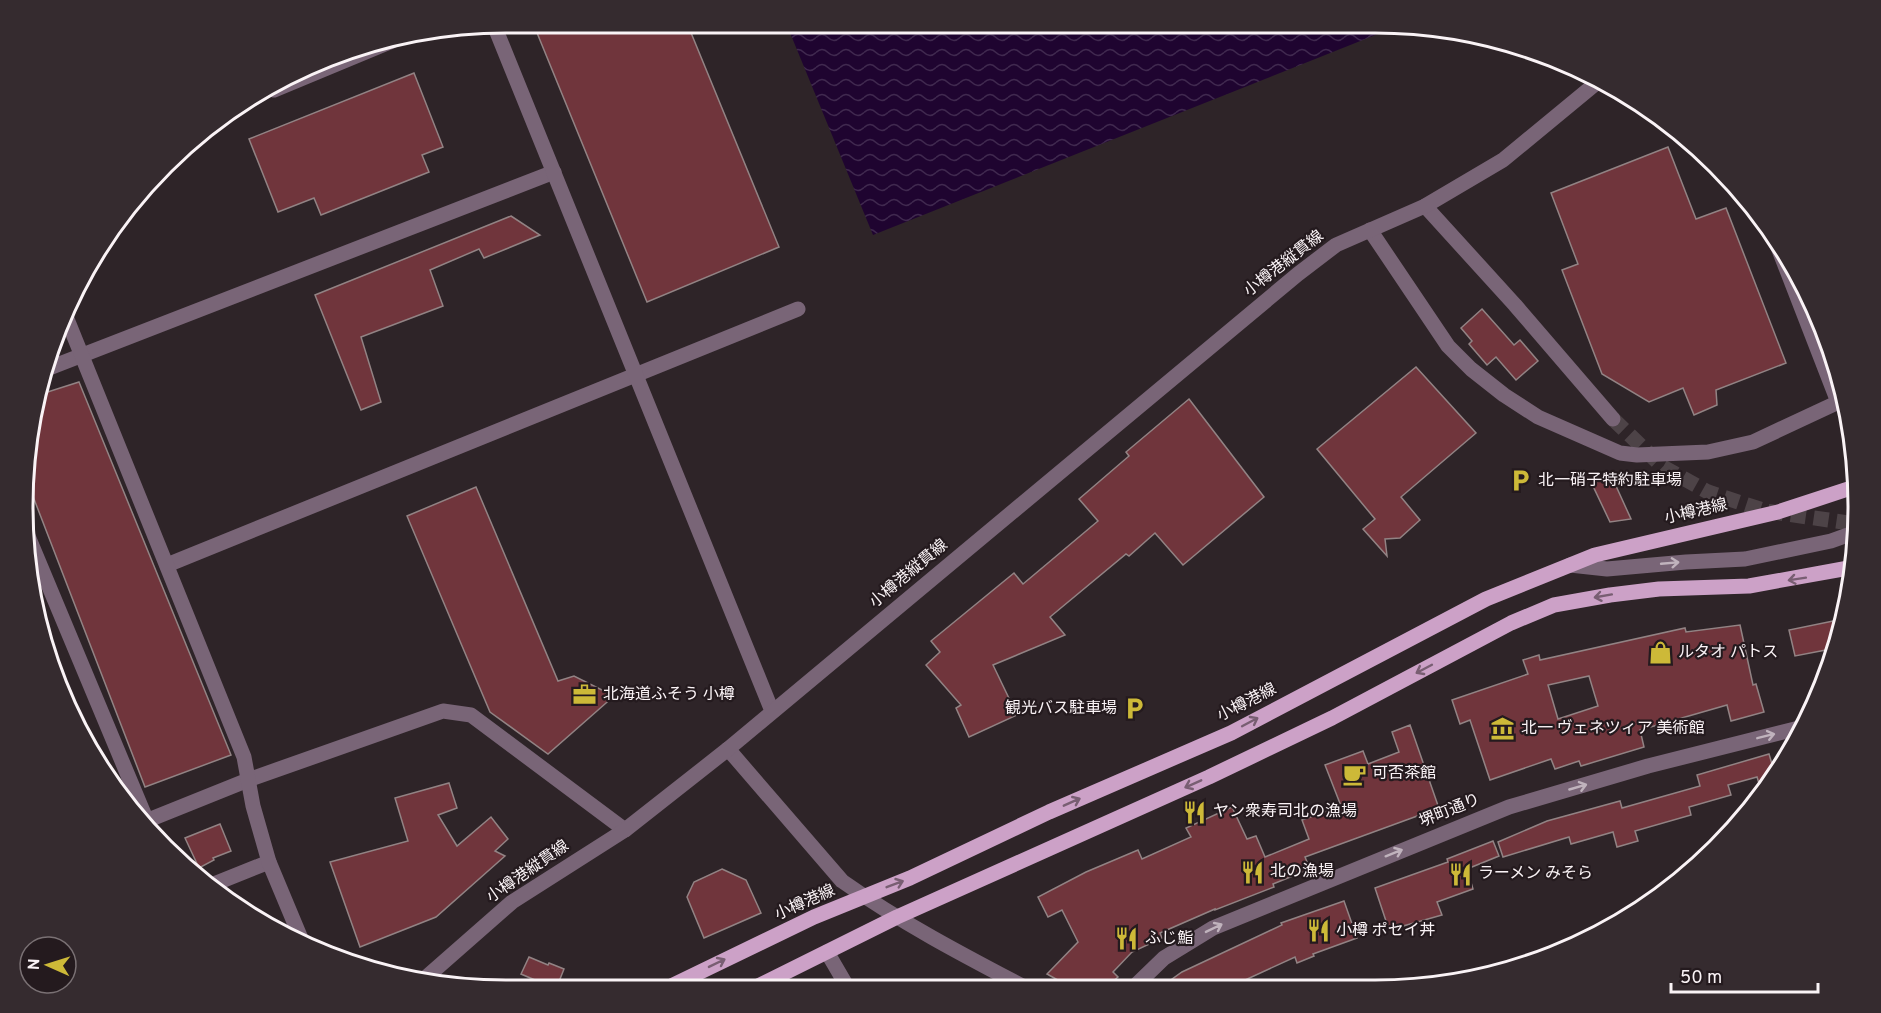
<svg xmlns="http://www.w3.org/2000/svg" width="1881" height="1013" viewBox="0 0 1881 1013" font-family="Overpass,'Noto Sans JP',sans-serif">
<defs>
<pattern id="water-waves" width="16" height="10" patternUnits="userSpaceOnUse" patternTransform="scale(1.5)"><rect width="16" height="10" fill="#1f0430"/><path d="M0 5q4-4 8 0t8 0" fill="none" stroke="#40294f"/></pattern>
</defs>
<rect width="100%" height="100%" fill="#2e2428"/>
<g fill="url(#water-waves)">
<polygon points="786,23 1403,24 873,235"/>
<polygon points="46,633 90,740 59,692"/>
</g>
<g fill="#70353c" stroke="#928384" stroke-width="1.5" fill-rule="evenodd">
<polygon points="533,23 687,23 779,247 647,302"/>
<polygon points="414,73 443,147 422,155 429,172 321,215 314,198 278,212 249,139"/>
<polygon points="1668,147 1696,219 1726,208 1786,363 1716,390 1717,405 1694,415 1683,388 1649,402 1602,374 1562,270 1578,264 1551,193"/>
<polygon points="511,216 540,235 484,258 479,249 430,270 443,306 361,337 381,402 361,410 315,295"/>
<polygon points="1482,309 1514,345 1520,340 1538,361 1516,380 1496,357 1487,365 1469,344 1472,341 1461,328"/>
<polygon points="1416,367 1476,433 1401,497 1420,520 1400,538 1385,539 1387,556 1363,529 1375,519 1317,449"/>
<polygon points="79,382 231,755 145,787 29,486 38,395"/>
<polygon points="1189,399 1264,497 1183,565 1155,533 1129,556 1126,554 1050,617 1065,635 993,665 1017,715 969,737 956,708 961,705 926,665 940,652 931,641 1014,573 1023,584 1098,521 1079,499 1129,456 1126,452"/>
<polygon points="1611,475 1631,519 1610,522 1592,484"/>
<polygon points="476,487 558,681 574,676 614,696 548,754 490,712 407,516"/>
<polygon points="1843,619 1836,648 1795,656 1789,630"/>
<path d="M1740 625 1753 685 1756 684 1764 712 1731 721 1727 705 1640 730 1644 747 1581 766 1579 761 1555 769 1551 759 1490 780 1470 720 1460 724 1452 700 1528 674 1523 660 1539 655 1540 660 1685 628 1686 632ZM1589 676 1598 706 1558 719 1548 685Z"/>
<polygon points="1410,725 1442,817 1423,823 1420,815 1305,857 1310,869 1273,884 1274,887 1215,910 1215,909 1160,933 1162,938 1132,952 1113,972 1118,977 1106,987 1072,988 1047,974 1078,942 1062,910 1048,917 1038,897 1086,872 1138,850 1142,859 1191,837 1186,828 1232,807 1247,839 1256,836 1265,857 1309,839 1302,820 1341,806 1325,765 1363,751 1368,764 1399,752 1392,732"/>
<polygon points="1769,754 1775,774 1762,793 1757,777 1728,785 1731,795 1689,807 1691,815 1635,831 1638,841 1617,847 1613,832 1571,844 1569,837 1503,857 1498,842 1547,821 1620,801 1622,808 1700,786 1697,775"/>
<polygon points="449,783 457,808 438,815 457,846 491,817 508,839 495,851 505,856 436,917 360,947 330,862 408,841 395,798"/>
<polygon points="220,824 231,851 213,858 214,860 199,868 185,838"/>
<polygon points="1493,841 1499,856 1467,869 1473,889 1437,902 1442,915 1389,930 1375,888 1448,862 1447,859"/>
<polygon points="722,869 746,880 761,913 704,938 687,897 694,882"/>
<polygon points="1344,901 1357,938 1313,954 1314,956 1297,963 1295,957 1230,987 1161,987 1182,972 1282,925 1281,923"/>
<polygon points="529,957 548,965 549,963 564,969 556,989 521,974"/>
</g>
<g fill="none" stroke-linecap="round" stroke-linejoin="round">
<polyline stroke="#4d4347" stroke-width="15" stroke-dasharray="15 8" stroke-linecap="butt" points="1613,419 1663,467 1708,492 1766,511 1856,524"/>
<g stroke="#796577" stroke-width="15">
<polyline points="274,90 392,41"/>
<polyline points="1774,237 1838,402"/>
<polyline points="44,370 554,172"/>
<polyline points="25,529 147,821"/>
<polyline points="167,565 798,309"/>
<polyline points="141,823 248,780 443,711 471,715 625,830"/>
<polyline points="214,884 269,862"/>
<polyline points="827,952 848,988"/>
</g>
<g stroke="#796577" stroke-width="15">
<polyline points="494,25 772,711"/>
<polyline points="1425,206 1515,305 1613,419"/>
<polyline points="1370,230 1448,346 1471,369 1504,395 1538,417 1620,453 1637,455 1708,452 1753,442 1845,399"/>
<polyline points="67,319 244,757 253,806 269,862 302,941"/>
<polyline points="1570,565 1607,569 1686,562 1745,559 1831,541 1856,532"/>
<path d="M728 749 842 881C900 922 963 955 1026 988"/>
<polyline points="422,981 512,902 625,830 728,749 1298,274 1336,245 1425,206 1503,160 1600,80"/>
<polyline points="1134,987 1164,958 1213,928 1509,807 1648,766 1803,727"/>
</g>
<g stroke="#cca1c7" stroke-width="15">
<polyline points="665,989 814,917 910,878 1049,812 1231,733 1486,599 1595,555 1778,512 1857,486"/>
<polyline points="752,989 897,917 1209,777 1332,718 1511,623 1554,605 1610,595 1659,589 1749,586 1854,567"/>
</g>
</g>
<defs><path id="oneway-shaft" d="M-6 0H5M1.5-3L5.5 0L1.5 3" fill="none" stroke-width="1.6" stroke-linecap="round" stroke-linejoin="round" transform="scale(1.5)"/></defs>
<g stroke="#c0b3bd">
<use href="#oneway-shaft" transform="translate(1670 563) rotate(-5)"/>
<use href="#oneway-shaft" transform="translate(1766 736) rotate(-14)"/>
<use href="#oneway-shaft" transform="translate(1578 787) rotate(-16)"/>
<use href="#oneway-shaft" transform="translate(1394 853) rotate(-22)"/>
<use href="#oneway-shaft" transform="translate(1214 928) rotate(-26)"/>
</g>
<g stroke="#785e72">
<use href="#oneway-shaft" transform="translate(1797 579) rotate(171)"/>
<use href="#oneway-shaft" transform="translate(1603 596) rotate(170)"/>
<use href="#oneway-shaft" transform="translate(1424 669) rotate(152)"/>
<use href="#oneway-shaft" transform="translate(1250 722) rotate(-28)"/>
<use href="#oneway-shaft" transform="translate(1193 784) rotate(156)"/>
<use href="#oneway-shaft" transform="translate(1072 802) rotate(-24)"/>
<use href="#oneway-shaft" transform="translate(895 884) rotate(-21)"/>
<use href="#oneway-shaft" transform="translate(717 963) rotate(-26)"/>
</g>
<defs>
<symbol id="parking-bare" viewBox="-9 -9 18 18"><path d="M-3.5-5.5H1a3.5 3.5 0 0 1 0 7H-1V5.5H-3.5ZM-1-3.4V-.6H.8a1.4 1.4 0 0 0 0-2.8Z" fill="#cdb938" stroke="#241a1e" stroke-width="2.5" paint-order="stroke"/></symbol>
<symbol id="shop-bare" viewBox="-9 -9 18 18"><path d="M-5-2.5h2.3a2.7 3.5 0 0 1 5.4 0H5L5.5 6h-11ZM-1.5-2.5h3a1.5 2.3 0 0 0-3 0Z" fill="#cdb938" stroke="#241a1e" stroke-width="2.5" paint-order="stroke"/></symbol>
<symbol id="office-bare" viewBox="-9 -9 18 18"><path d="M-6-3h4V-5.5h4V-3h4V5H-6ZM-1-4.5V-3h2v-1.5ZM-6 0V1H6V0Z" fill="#cdb938" stroke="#241a1e" stroke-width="2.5" paint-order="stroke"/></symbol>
<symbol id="museum-bare" viewBox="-9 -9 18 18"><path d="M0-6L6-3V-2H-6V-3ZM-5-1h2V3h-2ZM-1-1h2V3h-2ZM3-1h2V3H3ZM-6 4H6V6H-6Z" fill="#cdb938" stroke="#241a1e" stroke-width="2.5" paint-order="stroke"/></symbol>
<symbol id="cafe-bare" viewBox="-9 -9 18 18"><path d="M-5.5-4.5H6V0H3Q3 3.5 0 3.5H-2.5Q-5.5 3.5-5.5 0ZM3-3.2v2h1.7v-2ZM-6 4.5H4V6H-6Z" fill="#cdb938" stroke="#241a1e" stroke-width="2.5" paint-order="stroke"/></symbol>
<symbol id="restaurant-bare" viewBox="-9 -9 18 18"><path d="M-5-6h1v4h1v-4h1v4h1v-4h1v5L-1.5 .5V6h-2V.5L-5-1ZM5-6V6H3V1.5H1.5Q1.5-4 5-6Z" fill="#cdb938" stroke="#241a1e" stroke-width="2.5" paint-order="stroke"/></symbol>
</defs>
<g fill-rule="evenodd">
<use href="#parking-bare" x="1504" y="464" width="33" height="33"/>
<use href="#shop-bare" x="1644" y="636" width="33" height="33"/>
<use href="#office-bare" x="568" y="678" width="33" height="33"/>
<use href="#parking-bare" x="1118" y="692" width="33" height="33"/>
<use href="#museum-bare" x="1486" y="712" width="33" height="33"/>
<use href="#cafe-bare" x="1338" y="758" width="33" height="33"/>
<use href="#restaurant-bare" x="1178" y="796" width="33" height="33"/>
<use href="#restaurant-bare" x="1236" y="856" width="33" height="33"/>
<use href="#restaurant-bare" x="1444" y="858" width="33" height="33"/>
<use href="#restaurant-bare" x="1302" y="914" width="33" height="33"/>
<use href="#restaurant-bare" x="1110" y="922" width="33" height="33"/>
</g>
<g text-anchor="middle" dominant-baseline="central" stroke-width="4.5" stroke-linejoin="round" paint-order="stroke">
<g font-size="16" fill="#faf3f6" stroke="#241a1e">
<text transform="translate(1284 264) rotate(-38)">小樽港縦貫線</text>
<text transform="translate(1696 512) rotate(-13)">小樽港線</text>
<text transform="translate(909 574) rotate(-40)">小樽港縦貫線</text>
<text transform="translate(1247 703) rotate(-27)">小樽港線</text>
<text transform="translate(1450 811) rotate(-22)">堺町通り</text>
<text transform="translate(528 872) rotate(-35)">小樽港縦貫線</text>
<text transform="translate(805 903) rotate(-24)">小樽港線</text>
</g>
<g font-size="16" fill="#faf3f6" stroke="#241a1e" text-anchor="start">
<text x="1538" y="481">北一硝子特約駐車場</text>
<text x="1678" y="653">ルタオ パトス</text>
<text x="603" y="695">北海道ふそう 小樽</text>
<text x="1117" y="709" text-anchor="end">観光バス駐車場</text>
<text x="1521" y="729">北一 ヴェネツィア 美術館</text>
<text x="1372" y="774">可否茶館</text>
<text x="1213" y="812">ヤン衆寿司北の漁場</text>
<text x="1270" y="872">北の漁場</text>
<text x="1478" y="874">ラーメン みそら</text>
<text x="1336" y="931">小樽 ポセイ丼</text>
<text x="1145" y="939">ふじ鮨</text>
</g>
</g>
<path d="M0 0H1881V1013H0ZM506 33H1375A473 473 0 0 1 1848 506V507A473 473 0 0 1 1375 980H506A473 473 0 0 1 33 507V506A473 473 0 0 1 506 33Z" fill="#352b2f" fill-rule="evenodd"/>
<path fill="none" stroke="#faf3f6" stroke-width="3" d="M506 33H1375A473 473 0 0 1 1848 506V507A473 473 0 0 1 1375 980H506A473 473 0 0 1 33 507V506A473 473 0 0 1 506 33Z"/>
<g transform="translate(48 965) rotate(273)"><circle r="28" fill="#241a1e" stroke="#7a7174" stroke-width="1.5"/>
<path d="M0-4.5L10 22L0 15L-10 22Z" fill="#cdb938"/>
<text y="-9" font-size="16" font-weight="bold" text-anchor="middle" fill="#faf3f6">N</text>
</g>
<path d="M1671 983v9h147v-9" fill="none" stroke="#faf3f6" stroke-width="3"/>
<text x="1680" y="983" font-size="18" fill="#faf3f6" stroke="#241a1e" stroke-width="4.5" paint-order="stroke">50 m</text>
</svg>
